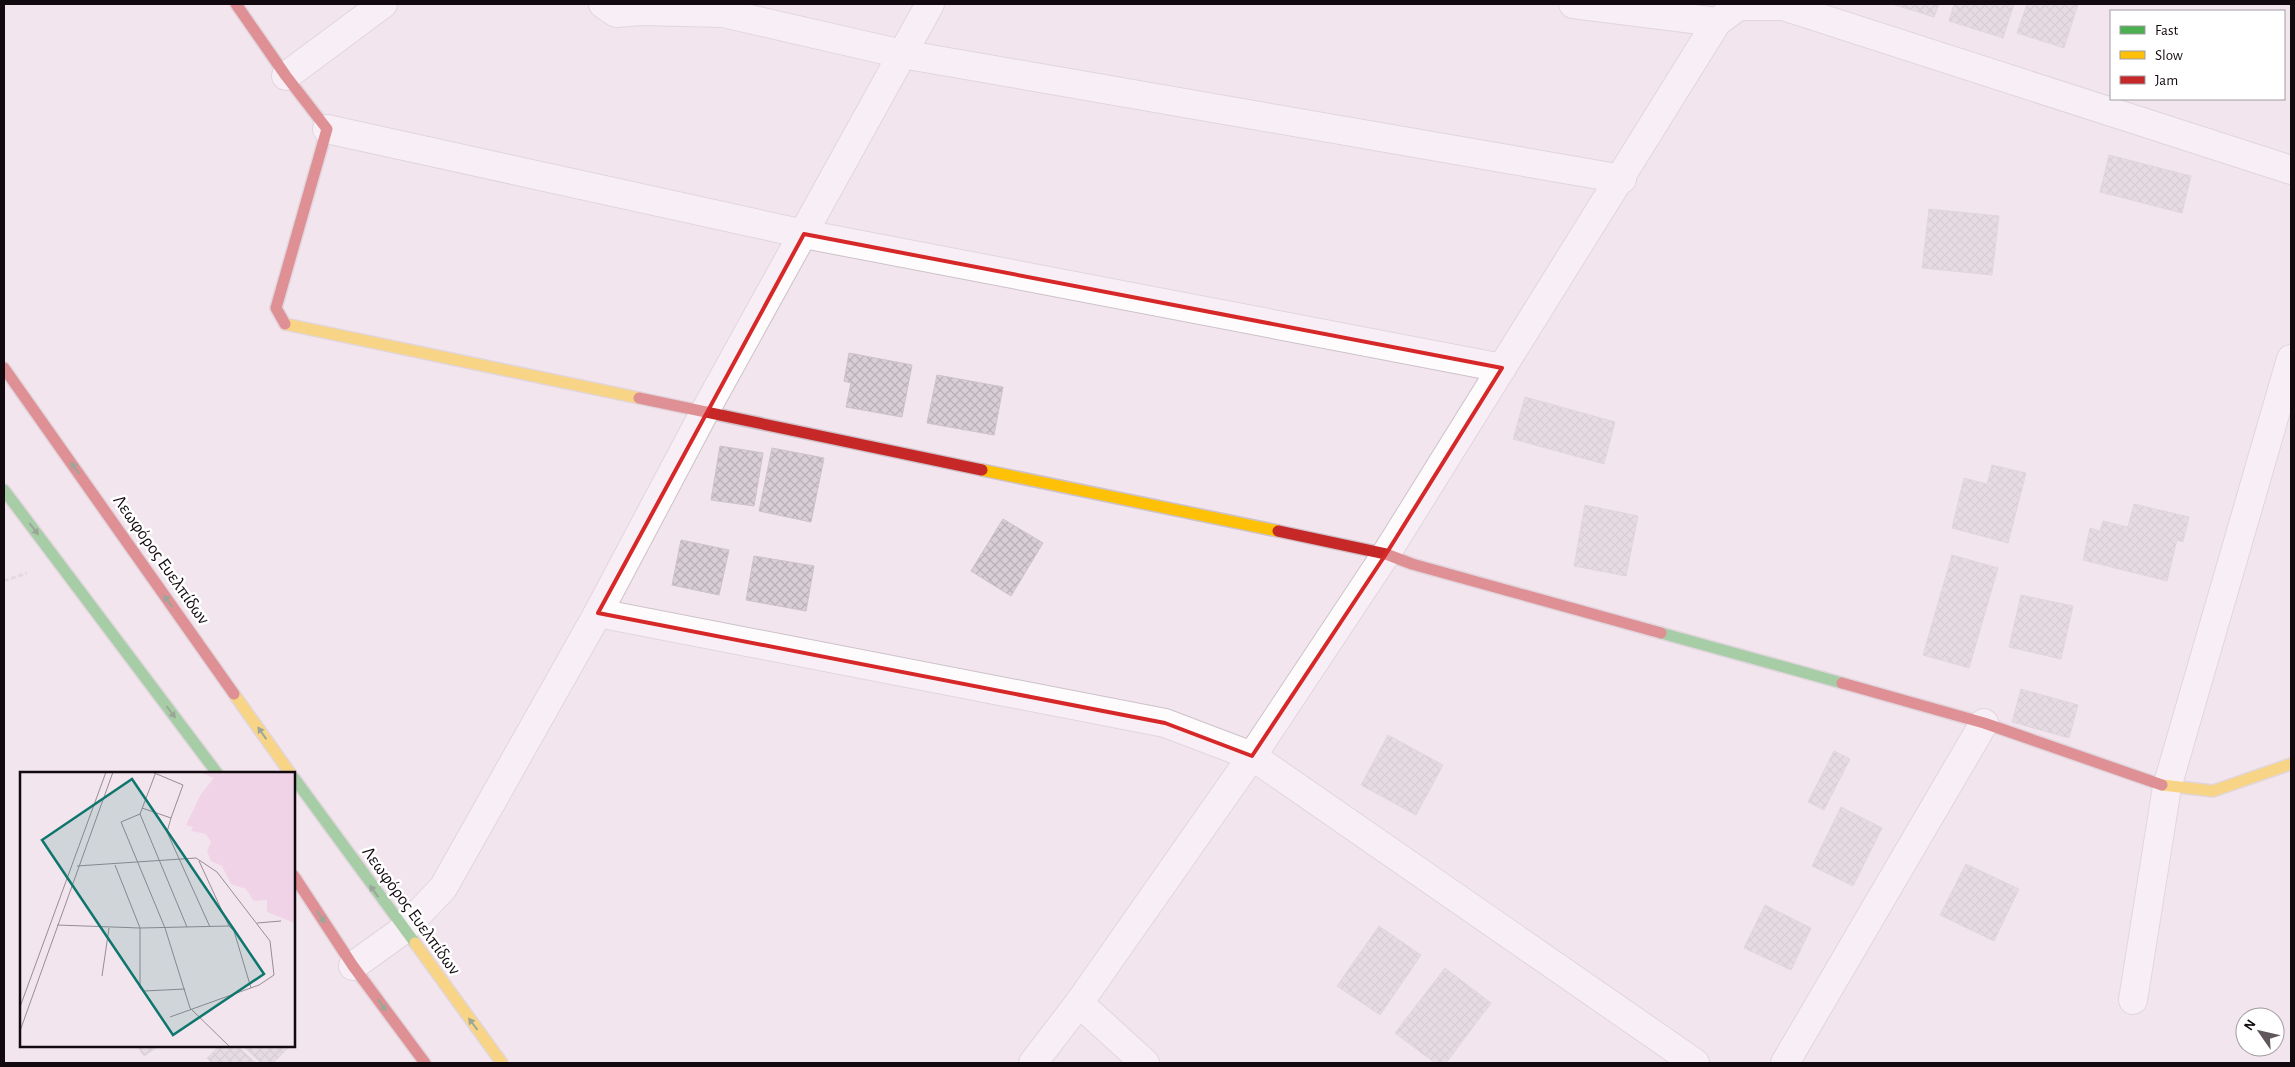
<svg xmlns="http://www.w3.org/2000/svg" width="2295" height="1067" viewBox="0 0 2295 1067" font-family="'Alegreya Sans',sans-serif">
<defs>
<pattern id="building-cross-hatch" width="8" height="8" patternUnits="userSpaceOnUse" patternTransform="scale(1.25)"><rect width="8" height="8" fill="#d9ced6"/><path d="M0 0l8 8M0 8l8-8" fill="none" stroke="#b9b0b6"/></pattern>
</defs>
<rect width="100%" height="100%" fill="#f2e5ee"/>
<g fill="url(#building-cross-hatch)" stroke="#cdc2c9">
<polygon points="1892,4 1939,4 1934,17"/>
<polygon points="1954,4 2014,4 2003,38 1949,21"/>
<polygon points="2027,4 2078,4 2064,48 2017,33"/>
<polygon points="2109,155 2191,176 2182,213 2100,192"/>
<polygon points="1929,209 1999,216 1992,275 1922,268"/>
<polygon points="849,353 912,365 902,417 846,407 851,383 844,381"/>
<polygon points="937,375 1003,387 994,435 927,423"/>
<polygon points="1525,397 1615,422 1604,464 1513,439"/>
<polygon points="720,446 763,453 754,506 711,500"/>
<polygon points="772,448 824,458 811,522 759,511"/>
<polygon points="1992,465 2026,473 2008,543 1952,528 1964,478 1987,484"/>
<polygon points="2134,504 2189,517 2183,542 2177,540 2167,581 2083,560 2090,528 2100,531 2103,521 2128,527"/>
<polygon points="1585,505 1638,516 1626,576 1574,566"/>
<polygon points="1003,519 1043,543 1011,596 971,571"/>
<polygon points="681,540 729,550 719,595 672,585"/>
<polygon points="1952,555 1998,568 1969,668 1923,655"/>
<polygon points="754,556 814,566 806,611 746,600"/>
<polygon points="2021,595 2073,606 2061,659 2009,647"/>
<polygon points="2021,689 2078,705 2069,738 2012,722"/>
<polygon points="1388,735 1443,765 1416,815 1361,785"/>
<polygon points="1834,751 1850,759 1824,810 1808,802"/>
<polygon points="1841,807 1882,828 1853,886 1812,866"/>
<polygon points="1966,864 2019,889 1994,941 1940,915"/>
<polygon points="1765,905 1811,928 1791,970 1744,948"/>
<polygon points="1379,926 1421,955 1380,1015 1337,986"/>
<polygon points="1445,968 1491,1003 1446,1063 1435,1063 1395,1033"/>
<polygon points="137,1046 159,1046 144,1056"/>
<polygon points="219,1046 237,1046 255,1062 212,1063 207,1058"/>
<polygon points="243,1046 290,1046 273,1063 261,1063"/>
</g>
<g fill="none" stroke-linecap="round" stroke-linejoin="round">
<defs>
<g id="street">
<polyline points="603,4 616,13 641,11 723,13 902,54 1622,179"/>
<polyline points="1573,4 1717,22"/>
<polyline points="286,76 383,4"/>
<polyline points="327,129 804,234 1502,368"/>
<polyline points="598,613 1165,723 1252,756 1695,1063"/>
<polyline points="353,966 403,930 443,888 598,613 705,411 930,4"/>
<polyline points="2133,1000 2167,787 2291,359"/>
<polyline points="1079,1003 1145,1063"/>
<polyline points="1033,1063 1079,1003 1252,756 1386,554 1717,22 1739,6 1783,6 2291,170"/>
<polyline points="1785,1063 1984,723"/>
</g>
<g id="fast">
<polyline points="4,490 217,773"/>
<polyline points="1661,633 1842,683"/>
<polyline points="294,778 415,943"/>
</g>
<g id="slow">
<polyline points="285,324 639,398"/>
<polyline points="982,470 1278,531"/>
<polyline points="234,694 290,773"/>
<polyline points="2162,785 2213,791 2291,764"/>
<polyline points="415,943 502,1063"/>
</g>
<g id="jam">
<polyline points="236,4 286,76 327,129 276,308 285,324"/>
<polyline points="4,368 234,694"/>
<polyline points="639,398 982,470"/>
<polyline points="1278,531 1386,554 1412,564 1661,633"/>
<polyline points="1842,683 1984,723 2162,785"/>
<polyline points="294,876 353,966 425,1063"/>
</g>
</defs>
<use href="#street" stroke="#cdc2c9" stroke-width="30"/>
<use href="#fast" stroke="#cdc2c9" stroke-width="14"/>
<use href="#slow" stroke="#cdc2c9" stroke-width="14"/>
<use href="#jam" stroke="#cdc2c9" stroke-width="14"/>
<polyline stroke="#cfccce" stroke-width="3" stroke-dasharray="5 2.5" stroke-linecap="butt" points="4,581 27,573"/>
<use href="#street" stroke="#fdfbfc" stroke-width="28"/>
<use href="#fast" stroke="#4caf50" stroke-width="11"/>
<use href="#slow" stroke="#ffc107" stroke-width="11"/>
<use href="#jam" stroke="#c62828" stroke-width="11"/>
</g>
<defs><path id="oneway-solid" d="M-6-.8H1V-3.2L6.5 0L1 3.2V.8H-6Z" transform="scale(1.25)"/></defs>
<g fill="#2f5c30">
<use href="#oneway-solid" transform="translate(75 468) rotate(-125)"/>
<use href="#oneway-solid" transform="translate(34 529) rotate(52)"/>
<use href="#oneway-solid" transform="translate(168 601) rotate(-125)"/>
<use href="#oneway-solid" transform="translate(171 712) rotate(53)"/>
<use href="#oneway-solid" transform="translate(262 733) rotate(-125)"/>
<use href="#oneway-solid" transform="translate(374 891) rotate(-126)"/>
<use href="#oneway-solid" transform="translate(321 917) rotate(57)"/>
<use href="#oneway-solid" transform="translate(382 1005) rotate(54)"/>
<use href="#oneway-solid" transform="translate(473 1024) rotate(-127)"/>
</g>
<path d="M0 0H2295V1067H0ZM804 234 1502 368 1386 554 1252 756 1165 723 598 613Z" fill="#f2e5ee" fill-opacity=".55" fill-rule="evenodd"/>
<path fill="none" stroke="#d62828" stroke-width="4" stroke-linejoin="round" d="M804 234 1502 368 1386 554 1252 756 1165 723 598 613Z"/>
<g text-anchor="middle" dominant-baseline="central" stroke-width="5" stroke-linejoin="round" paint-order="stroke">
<g font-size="18" fill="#120a0f" stroke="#fff">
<text transform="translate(161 560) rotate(55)">Λεωφόρος Ευελπίδων</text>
<text transform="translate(411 911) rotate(54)">Λεωφόρος Ευελπίδων</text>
</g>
</g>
<g transform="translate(20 772)">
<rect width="275" height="275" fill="#f2e5ee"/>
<path d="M179 0H275V151L247 140V128L234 129 226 117 211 112 202 94 191 89 187 79 191 70 186 62 171 59 173 55 166 53 181 22 194 6Z" fill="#f0d3e7"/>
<path fill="none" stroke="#988d95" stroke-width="1" d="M136 0 120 42 101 50 145 156 170 236 210 275M122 36 151 46 163 13 132 0M120 42 167 155M151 46 147 60 190 155M179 89 209 154M95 93 120 156V216L124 219 165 217M57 94 176 86 197 100 250 169 254 203 239 213 150 245M237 151 261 149M37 153 120 156 209 154 214 159 231 216M82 204 89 156M0 235 86 0M0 259 93 0"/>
<path fill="#0f766e" fill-opacity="0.15" stroke="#0f766e" stroke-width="2.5" d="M112 7 244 202 153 263 22 68Z"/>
<rect width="275" height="275" fill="none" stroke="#120a0f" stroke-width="2.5"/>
</g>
<rect width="2295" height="1067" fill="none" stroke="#120a0f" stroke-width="10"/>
<rect x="2110" y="10" width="175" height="90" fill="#ffffff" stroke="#a09d9f"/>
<rect x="2120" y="26" width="25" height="8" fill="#4caf50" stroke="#a09d9f"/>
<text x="2155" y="35" font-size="15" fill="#120a0f">Fast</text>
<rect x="2120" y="51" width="25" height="8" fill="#ffc107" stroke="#a09d9f"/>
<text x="2155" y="60" font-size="15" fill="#120a0f">Slow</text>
<rect x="2120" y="76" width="25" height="8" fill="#c62828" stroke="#a09d9f"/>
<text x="2155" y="85" font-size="15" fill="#120a0f">Jam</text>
<g transform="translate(2260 1032) rotate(304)"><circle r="24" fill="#ffffff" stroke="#a09d9f"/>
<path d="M0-4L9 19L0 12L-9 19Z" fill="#60575d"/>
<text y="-8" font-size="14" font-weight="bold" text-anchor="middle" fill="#120a0f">N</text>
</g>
</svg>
